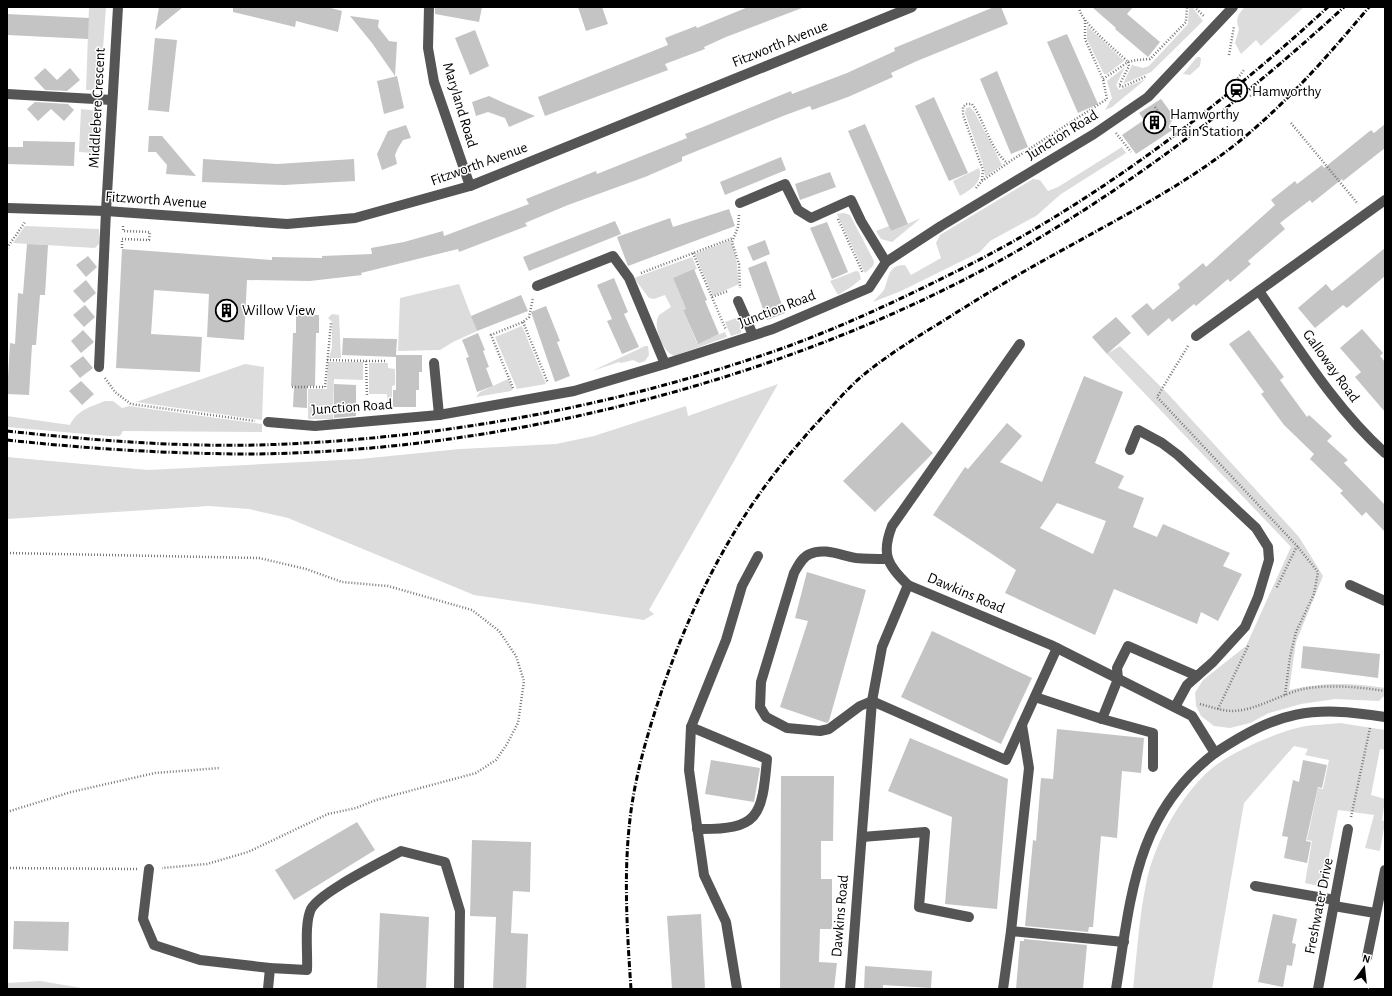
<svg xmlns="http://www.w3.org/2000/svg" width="1392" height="996" viewBox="0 0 1392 996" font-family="'Alegreya Sans',sans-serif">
<rect width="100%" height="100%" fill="#fff"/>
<g fill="#dcdcdc">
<polygon points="89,7 106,7 100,90 86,90"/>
<polygon points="1189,7 1192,7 1203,21 1151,72 1123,84 1132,65 1143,68 1149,66 1188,24"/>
<path d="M1245 7H1304L1261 46 1256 40 1241 54 1235 43 1239 29C1235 19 1238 14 1245 7Z"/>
<polygon points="1087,26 1124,61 1107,74 1104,74 1087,39"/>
<polygon points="1197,57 1200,57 1201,59 1200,66 1190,75 1183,74"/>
<polygon points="1125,67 1116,85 1119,90 1146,79 1112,107 1105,110 1112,98 1107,81"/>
<polygon points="970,107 975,113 1002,165 985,177 983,164 965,113 966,108"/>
<polygon points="81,109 98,111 94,153 79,152"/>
<path d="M1122 147 1126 153 1061 194 1036 216 990 241 980 252 901 291 873 302C876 298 881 294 884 290 889 279 887 265 905 265L911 275 941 258 936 243 940 235 1033 179 1040 180 1048 191 1058 187Z"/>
<path d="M979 168C984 182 970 190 960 196L953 181Z"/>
<polygon points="844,213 850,215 874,261 873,266 865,273 837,214"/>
<polygon points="921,218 892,242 881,239 876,231 889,226 891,231"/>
<polygon points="25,226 99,229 100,243 95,248 13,243"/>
<polygon points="731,240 736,257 739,284 713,296 695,254"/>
<path d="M692 257 697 269 673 278 686 309 683 310 697 343 725 332 727 337 674 356C662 351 652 325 659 315L671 307 665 295 654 299 649 298 634 278Z"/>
<polygon points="856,271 859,272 861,279 851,287 838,295 830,281"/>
<polygon points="459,284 477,331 453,342 440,350 398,351 400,298"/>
<polygon points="332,314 339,315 341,358 329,358 332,347 332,322 328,318"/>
<polygon points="739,317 743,324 741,333 731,336 725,322"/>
<polygon points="522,326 546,384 517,389 495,337"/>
<polygon points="645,346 648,346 649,355 645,361 639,363 633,360 621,363 619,362 592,371"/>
<path d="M1120 346 1169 395 1299 537 1323 576 1296 642 1289 690C1325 682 1349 683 1385 688V695L1379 701 1335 699 1301 704 1269 713 1250 723 1230 728 1214 726 1201 716 1196 706 1195 693 1203 680 1246 646 1291 547 1107 354Z"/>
<polygon points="328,362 363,362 363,380 334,379 333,419 308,419 308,389 327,389"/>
<polygon points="369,363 388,363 388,368 395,369 395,385 392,386 392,407 388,403 387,394 369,394"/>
<polygon points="245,364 264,367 262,420 136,402"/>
<polygon points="508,379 513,389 511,391 476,397 480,392"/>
<polygon points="778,384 649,610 654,614 644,620 474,595 288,518 249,509 209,506 7,519 7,457 148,470 360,459 460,449 556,444 594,436 686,406 688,416"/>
<path d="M105 401H113L122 408 129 406 150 409 262 424V432L123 431 120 436H108L7 427V416L70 425C77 410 90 407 105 401Z"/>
<path d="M1340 723 1385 730V750L1380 749 1371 795 1385 799 1382 820 1385 822 1380 851 1365 848 1374 815 1338 810 1323 887 1305 883 1312 841 1307 840 1318 788 1323 789 1329 760 1305 755 1308 749 1294 746 1244 803 1212 989H1133C1137 954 1139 918 1146 884 1154 844 1180 796 1211 769 1231 752 1275 733 1301 727 1314 724 1327 725 1340 723Z"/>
<polygon points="40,981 88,989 7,989 7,983"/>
</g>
<g fill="#c4c4c4" fill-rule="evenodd">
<polygon points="159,7 183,7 155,30"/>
<polygon points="233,7 327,7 342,11 338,32 296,21 295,27 233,12"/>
<polygon points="435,7 482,7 479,22 435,14"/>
<polygon points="578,7 602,7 608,24 586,31"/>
<polygon points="748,7 802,8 726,37 704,47 705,49 665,64 668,70 545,116 538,97 668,45 665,38 696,26 697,28"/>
<polygon points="994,7 1001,7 1008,24 917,61 891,73 893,77 848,97 812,110 810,106 783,116 682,157 682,161 645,177 568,205 525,223 527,226 459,252 458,249 361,273 362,275 310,281 247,280 244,340 207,337 209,294 154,290 151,334 202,337 200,372 116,368 122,249 272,260 272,257 322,258 322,256 372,254 371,248 404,242 443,231 444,236 529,204 526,199 596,171 597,174 687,138 685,134 703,127 791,91 792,94 847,73 895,51 894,48"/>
<polygon points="1092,7 1133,7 1127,14 1160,42 1148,57 1115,29 1116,28"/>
<polygon points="7,14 89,18 88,39 7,35"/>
<polygon points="350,16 379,20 378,27 389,41 397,42 395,76 372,43"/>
<polygon points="475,30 489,66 470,75 455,38"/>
<polygon points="1067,34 1098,104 1078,113 1047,42"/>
<polygon points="155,38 177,40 169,112 148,110"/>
<polygon points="45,68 57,80 70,68 80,80 67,91 45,90 34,78"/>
<polygon points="997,71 1028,147 1011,154 980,79"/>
<polygon points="397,76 404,108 384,114 377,81"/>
<polygon points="489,96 502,102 535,116 509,127 505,118 488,112 476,116 472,102"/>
<polygon points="934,97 968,173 949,181 915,106"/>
<polygon points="1161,99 1175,118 1170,123 1174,129 1136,154 1122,135 1144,120 1139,113"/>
<polygon points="35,102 68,104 74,110 64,121 51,109 38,121 27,109"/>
<polygon points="865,124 908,224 891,231 848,131"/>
<polygon points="1385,124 1385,148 1343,181 1342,179 1312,203 1310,200 1280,223 1285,229 1248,261 1251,264 1230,282 1228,279 1196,306 1194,304 1172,322 1169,318 1148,336 1131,316 1147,303 1153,310 1180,288 1178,284 1203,263 1206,267 1275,205 1271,200 1295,181 1297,184 1322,165 1324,168 1371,130 1374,133"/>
<polygon points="406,125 411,138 403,140 398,148 395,155 397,164 382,170 377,154 388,131"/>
<polygon points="149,136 162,136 196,176 166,174 167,165 156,152 148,152"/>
<polygon points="23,141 75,142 74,166 7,164 7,147 23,147"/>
<polygon points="781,157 786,170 725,195 720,182"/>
<polygon points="203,159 277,164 354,159 355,181 284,185 202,182"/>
<polygon points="830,172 836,187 800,200 795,184"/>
<polygon points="729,209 735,226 628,266 617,237 670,218 673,227"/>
<polygon points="615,221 621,234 529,271 523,257"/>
<polygon points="827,222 848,272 832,279 810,228"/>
<polygon points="765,240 770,254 753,261 747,247"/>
<polygon points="27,244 48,245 45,295 40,295 36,345 32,345 29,395 7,394 10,343 15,344 18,293 23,294"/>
<polygon points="1385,248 1385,276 1347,308 1343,305 1315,328 1298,308 1326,284 1332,291"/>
<polygon points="88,256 97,267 86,277 76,265"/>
<polygon points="766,261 785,313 767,320 748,268"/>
<polygon points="694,269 707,300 705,301 719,334 698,344 683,310 686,309 673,278"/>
<polygon points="614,278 628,312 624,314 639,347 622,354 607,321 612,319 597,285"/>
<polygon points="86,280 96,293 84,303 73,291"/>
<polygon points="521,295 528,311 477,331 471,316"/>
<polygon points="85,305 95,317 84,327 73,315"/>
<polygon points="546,306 560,341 557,342 570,376 555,382 531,312"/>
<polygon points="296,315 319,315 319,333 316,333 315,386 307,386 307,408 293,407 294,386 291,386 293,333 296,333"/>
<polygon points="1116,317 1131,333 1107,354 1092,337"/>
<polygon points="1362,329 1383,353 1380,356 1385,362 1385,412 1355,377 1361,372 1340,348"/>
<polygon points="83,330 94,342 81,353 71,341"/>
<polygon points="1249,330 1284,377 1280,380 1307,417 1309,415 1332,436 1327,441 1348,460 1344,463 1385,505 1385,532 1366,512 1362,516 1340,493 1343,491 1310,459 1314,454 1284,425 1261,394 1264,392 1229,344"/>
<polygon points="478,333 485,350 483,351 489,367 486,368 493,386 477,392 466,358 469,357 462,340"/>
<polygon points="343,338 397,339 396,355 422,355 422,372 419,372 419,390 416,390 416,407 393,407 393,390 396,390 396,357 342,355"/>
<polygon points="83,356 93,368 80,378 70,366"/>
<path d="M1084 376 1123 392 1095 463 1124 476 1118 488 1144 498 1133 527 1157 537 1163 524 1230 553 1223 566 1242 574 1218 621 1201 612 1197 624 1114 589 1095 635 1005 593 1016 570 933 515 965 467 968 469 1007 423 1022 436 1000 462 1042 482ZM1057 503 1106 521 1093 554 1040 528Z"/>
<polygon points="81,381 94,394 82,405 69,391"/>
<polygon points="334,384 356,385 356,416 334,418"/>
<polygon points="902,422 933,453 875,512 843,481"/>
<polygon points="807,572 866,590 829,721 827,723 780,707 808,621 795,618"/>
<polygon points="932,631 1032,678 1001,744 901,697"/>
<polygon points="1303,646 1380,654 1378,678 1301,668"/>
<polygon points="1057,729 1144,738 1141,773 1122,771 1117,838 1101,836 1093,927 1089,927 1088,932 1025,926 1033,840 1036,841 1041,778 1053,779"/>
<polygon points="910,738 1008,779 997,909 945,904 952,817 888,791"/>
<polygon points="711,760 760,768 754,802 705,794"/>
<polygon points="1303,760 1327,765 1322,788 1318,787 1306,841 1311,842 1307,863 1284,858 1288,837 1282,836 1293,780 1299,782"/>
<polygon points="781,776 834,776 833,841 821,841 821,879 832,879 832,929 820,929 819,962 837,963 834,989 780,989"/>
<polygon points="357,822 375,850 294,900 275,870"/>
<polygon points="472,840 531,842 530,892 513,891 511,933 528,934 526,989 493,989 496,917 470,916"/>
<polygon points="380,913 429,917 426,989 377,989"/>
<polygon points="701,914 705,989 672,989 667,916"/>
<polygon points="1273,914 1297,919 1292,943 1296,944 1292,966 1287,965 1283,987 1258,982"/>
<polygon points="14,921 69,922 68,951 13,949"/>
<polygon points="1024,939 1087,945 1083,989 1016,989 1020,941 1024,941"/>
<polygon points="865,966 932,971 931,988 883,985 883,989 864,989"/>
</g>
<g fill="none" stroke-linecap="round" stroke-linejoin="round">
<g stroke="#777" stroke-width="2.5" stroke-dasharray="1 2" stroke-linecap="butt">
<path d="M1079 7C1079 21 1117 51 1128 62L1136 60 1150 59 1186 22 1187 7"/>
<polyline points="1194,7 1205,17"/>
<polyline points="1085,20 1085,39 1103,79 1128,62"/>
<polyline points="1229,55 1234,26"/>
<polyline points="1128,62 1129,66 1119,86 1122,87 1147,76"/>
<polyline points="1234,83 1244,70"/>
<polyline points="1250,96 1263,89"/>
<polyline points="1155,107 1167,124"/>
<polyline points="1291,123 1358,204"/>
<polyline points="1116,133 1131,152"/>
<path d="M982 180 983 170 963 115V107L966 104H972C985 122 989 147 1007 163"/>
<polyline points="976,188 982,181 1012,160 1107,99 1103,79"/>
<polyline points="739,215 738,227 732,242 739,264 740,288"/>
<polyline points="838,219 863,273"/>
<polyline points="7,248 25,222"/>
<polyline points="122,248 122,239 149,240 150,232 123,231 123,225"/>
<polyline points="693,253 726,330"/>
<polyline points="641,273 733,238"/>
<polyline points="712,297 728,291"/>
<polyline points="523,322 548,383"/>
<polyline points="1188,346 1157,397 1297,546 1276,589"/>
<polyline points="327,360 366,361 367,396"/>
<polyline points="366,361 387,361"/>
<polyline points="105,378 115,392 131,404 255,421"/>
<polyline points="292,387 325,387 331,323"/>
<polyline points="513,388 491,335 523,322 529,317 533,298"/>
<polyline points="7,553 259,558 306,569 342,582 388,586 472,610 499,631 516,656 524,681 518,723 507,744 496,760 476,773 376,800 356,808 328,814 248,852 207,864 162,868"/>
<polyline points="1285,695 1290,657 1296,632 1314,594 1318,572 1297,546"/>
<path d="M1200 704C1211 707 1222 711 1233 711 1257 710 1279 695 1303 689 1329 684 1359 687 1385 691"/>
<polyline points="1218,709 1249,644"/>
<polyline points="7,812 71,792 155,773 220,768"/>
<polyline points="1351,817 1370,728"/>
<polyline points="7,868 137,869"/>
</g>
<g stroke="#555" stroke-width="10">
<polyline points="429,7 428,48 434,82 470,186"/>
<polyline points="7,94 112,100"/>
<polyline points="740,203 785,184 798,210 811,218 851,200 861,221 886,262"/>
<polyline points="7,208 106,211 287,224 355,218 470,186 912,7"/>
<polyline points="537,286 613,256 629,278 665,364"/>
<path d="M1259 291C1298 347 1334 407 1385 453"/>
<polyline points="738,301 753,335"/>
<polyline points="1196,336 1385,200"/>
<polyline points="434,363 439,415"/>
<polyline points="99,367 106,211 118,7"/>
<polyline points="268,422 315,426 439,415 574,391 665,364 773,329 869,288 886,262 941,226 1094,134 1148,97 1233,7"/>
<polyline points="1130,450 1138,430 1162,443 1178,455 1256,528 1268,547 1269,560 1258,597 1245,627 1213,662 1187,685 1175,707"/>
<path d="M888 559C877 559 867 559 856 558 842 556 824 547 810 554 802 557 798 566 794 573L761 682 760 707 766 717 787 728 820 731 829 729 860 706 872 701 1006 760 1057 648"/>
<path d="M908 585C887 565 881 554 892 526L1020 344"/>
<polyline points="1350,585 1385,601"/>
<polyline points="1035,697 1102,719 1153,733 1153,767"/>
<polyline points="1102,719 1118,679 1117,668 1128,646 1197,676"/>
<path d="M691 727 767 759C762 817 759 830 697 829"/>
<path d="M1215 753C1278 711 1311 705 1385 717"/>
<polyline points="862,837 925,832 919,907 969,917"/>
<path d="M149 869 143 919 154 945 200 960 270 968 307 970C308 954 304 924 311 909 320 892 382 862 401 851L445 862 460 911 459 989"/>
<polyline points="1255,886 1335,900"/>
<polyline points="1334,906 1375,913"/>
<polyline points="1011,931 1124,942"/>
<polyline points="1367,957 1385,870"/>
<polyline points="268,989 270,968"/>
<polyline points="737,989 726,922 704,875 689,770 691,727 726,640 742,586 758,556"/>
<path d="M850 989 872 701 882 647 908 585 1051 645 1192 716 1215 753C1135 814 1131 897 1116 989"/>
<polyline points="1003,989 1011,931 1029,768 1022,725"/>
<polyline points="1318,989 1348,829"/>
</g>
<g stroke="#000" stroke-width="3" stroke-dasharray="6 2 1 2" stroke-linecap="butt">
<path d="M7 431C90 440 175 447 259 445 427 440 594 411 754 358 822 336 889 305 953 273 1090 206 1216 110 1328 7"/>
<path d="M7 440C90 449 172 454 255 454 508 451 790 379 1010 255 1131 186 1242 101 1344 7"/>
<path d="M631 989C627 930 623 870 631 811 637 767 650 726 664 684 700 583 743 504 816 424 832 407 848 387 867 372 891 353 917 337 943 321 984 295 1025 270 1068 247 1125 215 1184 185 1236 144 1286 104 1328 56 1369 7"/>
</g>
</g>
<defs>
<symbol id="station-ring" viewBox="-11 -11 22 22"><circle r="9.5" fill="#fff" stroke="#000" stroke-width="1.5"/><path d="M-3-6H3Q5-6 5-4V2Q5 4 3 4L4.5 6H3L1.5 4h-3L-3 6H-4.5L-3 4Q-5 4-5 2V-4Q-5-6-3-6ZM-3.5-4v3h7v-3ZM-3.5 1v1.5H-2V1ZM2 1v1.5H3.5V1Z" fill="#000"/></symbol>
<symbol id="building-ring" viewBox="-11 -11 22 22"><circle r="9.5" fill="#fff" stroke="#000" stroke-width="1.5"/><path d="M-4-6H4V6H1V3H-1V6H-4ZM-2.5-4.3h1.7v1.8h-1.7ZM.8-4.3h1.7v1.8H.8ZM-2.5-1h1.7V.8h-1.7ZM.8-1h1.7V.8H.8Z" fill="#000"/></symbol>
</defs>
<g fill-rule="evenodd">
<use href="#station-ring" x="1224" y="78" width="25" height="25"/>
<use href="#building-ring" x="1142" y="110" width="25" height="25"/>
<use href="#building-ring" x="214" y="298" width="25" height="25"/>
</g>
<g text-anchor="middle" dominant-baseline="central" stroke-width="3" stroke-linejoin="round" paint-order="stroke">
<g font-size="15" fill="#000" stroke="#fff">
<text transform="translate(780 44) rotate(-22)">Fitzworth Avenue</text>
<text transform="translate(460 105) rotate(73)">Maryland Road</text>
<text transform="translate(97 108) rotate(-87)">Middlebere Crescent</text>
<text transform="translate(1062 135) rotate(-32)">Junction Road</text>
<text transform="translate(479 164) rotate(-20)">Fitzworth Avenue</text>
<text transform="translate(156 200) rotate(4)">Fitzworth Avenue</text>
<text transform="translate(777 309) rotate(-21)">Junction Road</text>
<text transform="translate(1331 366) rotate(54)">Galloway Road</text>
<text transform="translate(352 407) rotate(-4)">Junction Road</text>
<text transform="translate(966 593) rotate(23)">Dawkins Road</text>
<text transform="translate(1319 906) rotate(-79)">Freshwater Drive</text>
<text transform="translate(840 916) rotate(-85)">Dawkins Road</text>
</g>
<g font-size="15" fill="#000" stroke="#fff" text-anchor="start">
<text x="1252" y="91">Hamworthy</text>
<text x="1170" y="114">Hamworthy<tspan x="1170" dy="17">Train Station</tspan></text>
<text x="242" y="310">Willow View</text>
</g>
</g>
<rect width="1392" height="996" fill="none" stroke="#000000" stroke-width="16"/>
<g transform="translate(1364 968) rotate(15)" stroke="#ffffff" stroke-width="3" paint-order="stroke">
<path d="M0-3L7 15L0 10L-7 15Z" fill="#000000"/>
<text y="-6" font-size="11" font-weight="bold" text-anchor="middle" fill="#000000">N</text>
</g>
</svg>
